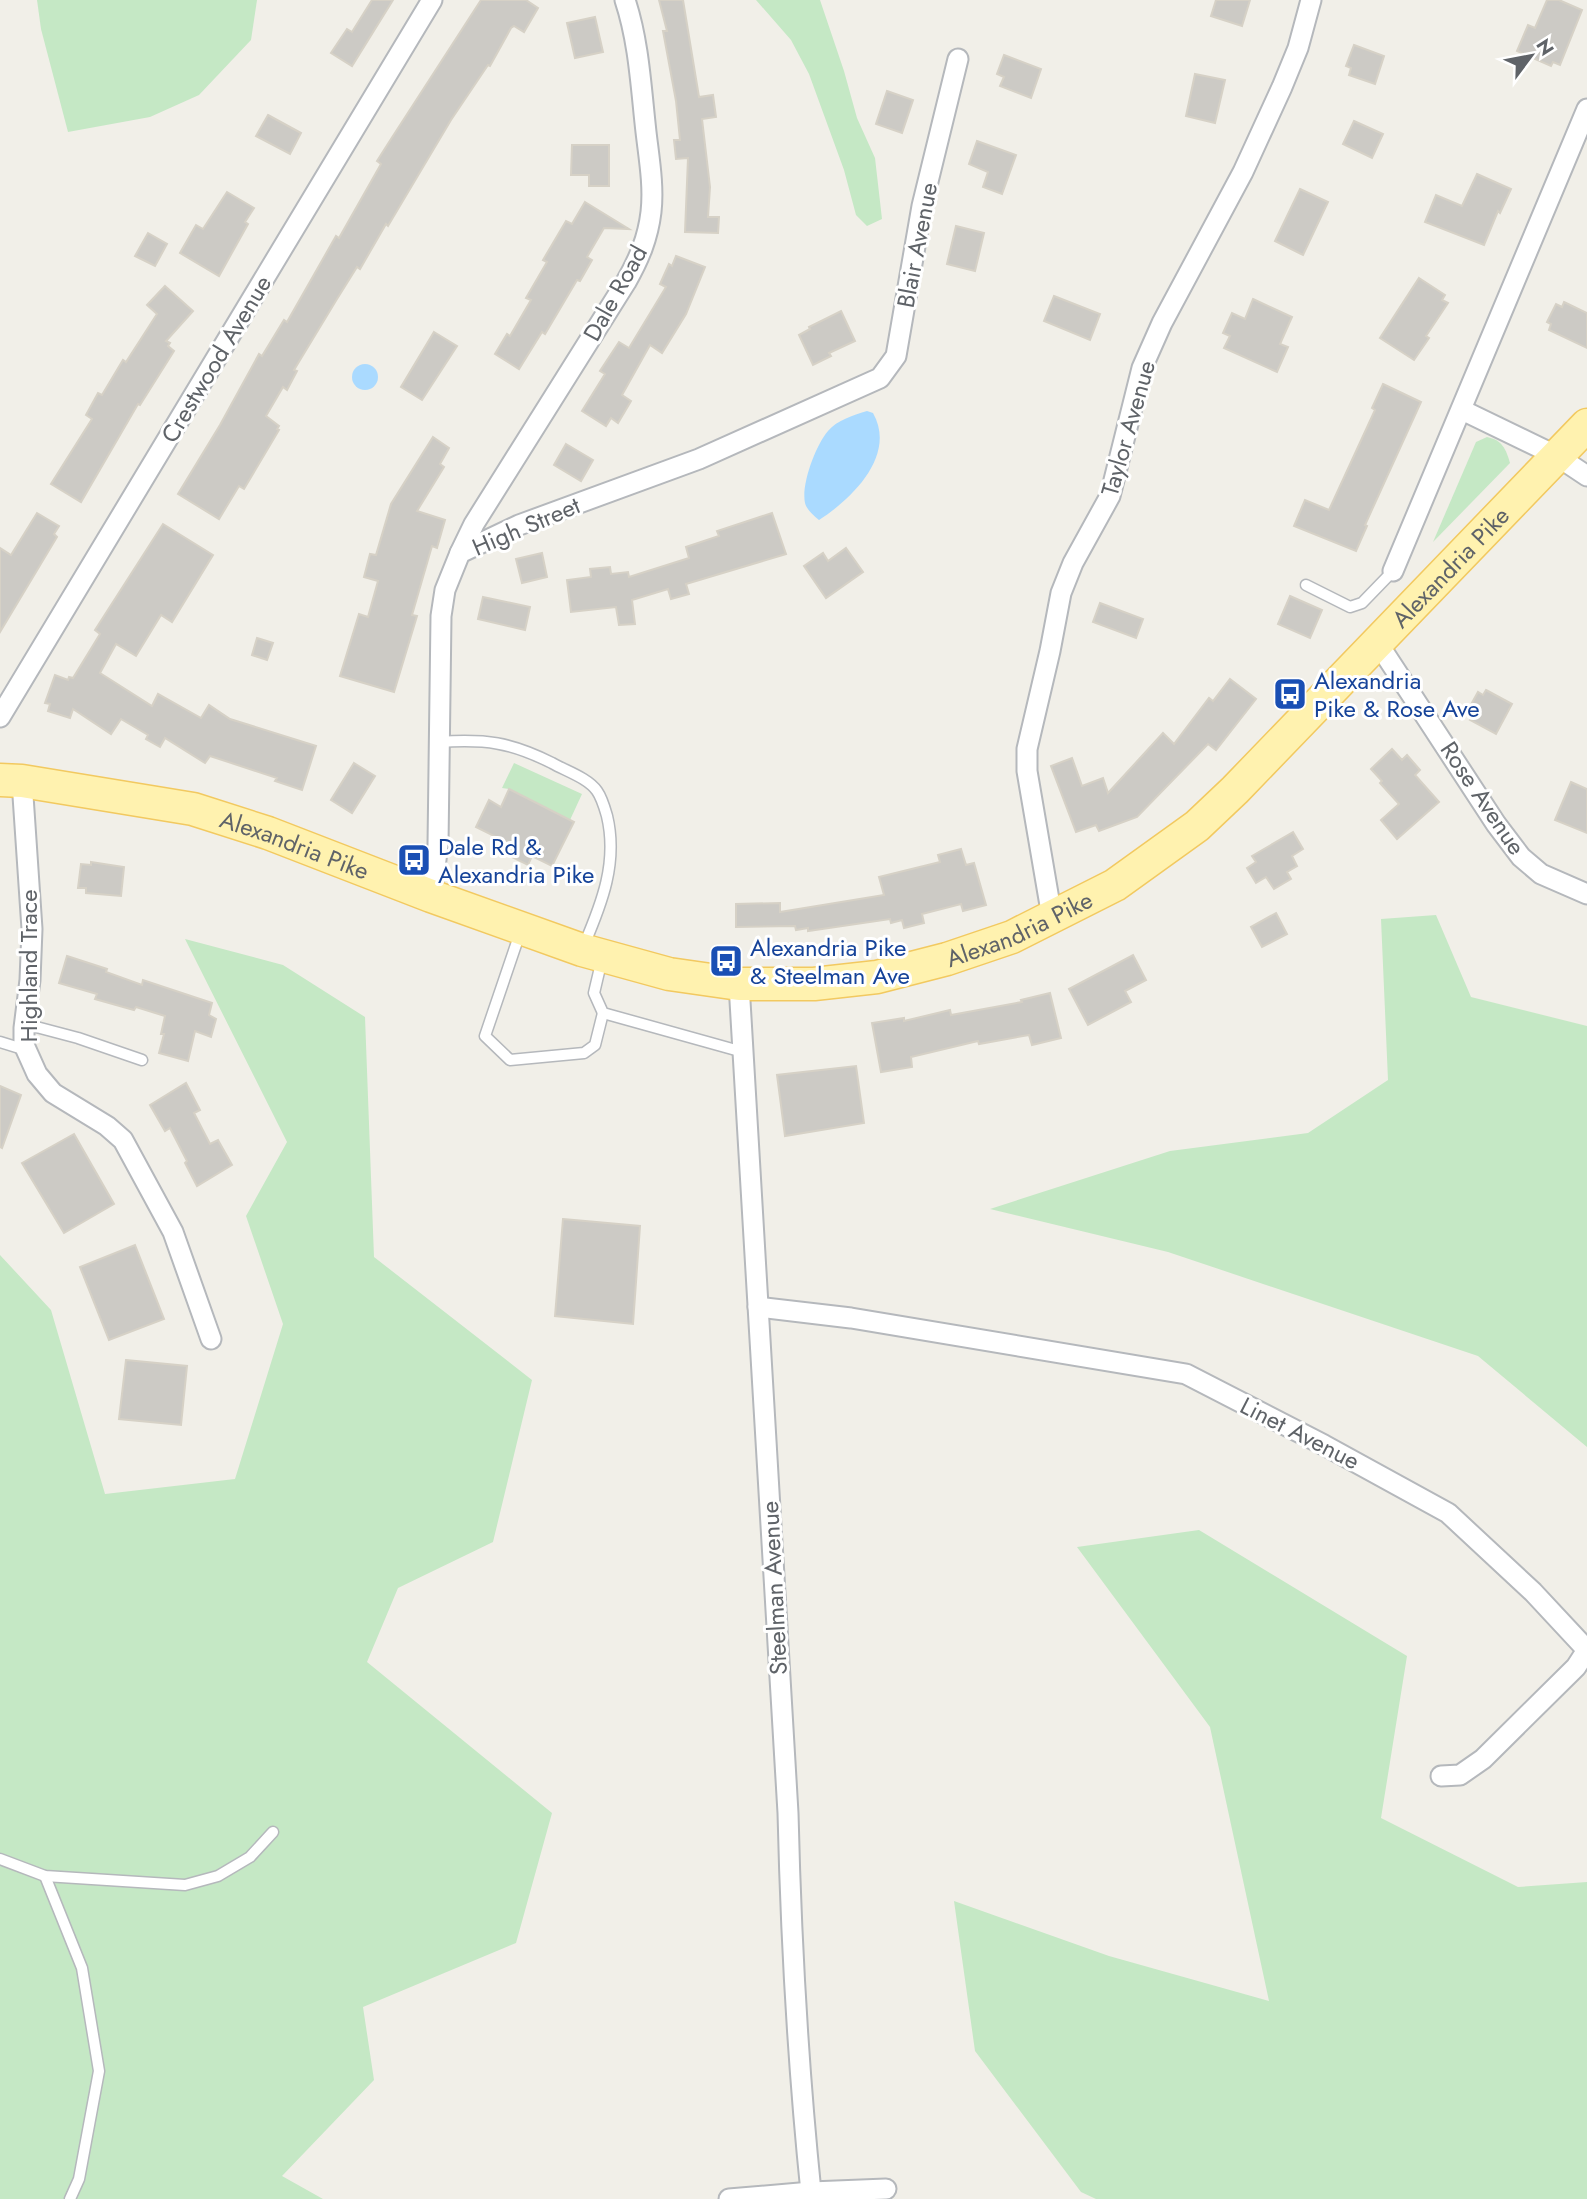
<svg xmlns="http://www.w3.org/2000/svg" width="1587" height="2199" viewBox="0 0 1587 2199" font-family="Jost,sans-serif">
<rect width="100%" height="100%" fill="#f1efe8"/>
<g fill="#c5e8c5">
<polygon points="37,0 257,0 251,40 199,95 150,117 68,132 41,29"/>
<polygon points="756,0 820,0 844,71 857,118 875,158 882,219 867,226 856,215 844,170 809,74 791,40"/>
<path d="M1487 437C1502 440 1506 449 1510 463L1433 542 1476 442Z"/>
<polygon points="514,763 582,794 570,820 509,789 502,788"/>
<polygon points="1436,915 1471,997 1587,1026 1587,1447 1478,1356 1168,1252 990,1209 1170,1151 1308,1133 1388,1080 1381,919"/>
<polygon points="185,939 283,965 365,1017 374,1257 532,1380 493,1542 398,1588 367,1662 552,1813 516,1943 363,2007 374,2080 282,2176 323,2199 0,2199 0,1255 51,1310 105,1494 235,1479 283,1324 246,1216 287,1142"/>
<polygon points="1199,1530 1407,1656 1381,1818 1518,1887 1587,1882 1587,2199 1096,2199 1081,2192 975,2051 954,1901 1109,1956 1269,2001 1210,1727 1077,1547"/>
</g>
<g fill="#aadaff">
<circle cx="365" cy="377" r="13"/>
<path d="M867 411 873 413C897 455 852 499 819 520 813 515 807 510 805 503 801 484 816 445 828 431 837 420 854 415 867 411Z"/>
</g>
<g fill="#cccac5" stroke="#d6d1c6" stroke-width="2">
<polygon points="372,0 393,0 352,66 331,53 347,29 352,32"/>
<polygon points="481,0 526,0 538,8 524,32 514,26 511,28 490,66 488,65 451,120 388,226 386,224 360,269 357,267 337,299 294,370 297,371 287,390 283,387 266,416 279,426 277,429 279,430 244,489 239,486 219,519 178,494 220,425 259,354 262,356 284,320 287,322 336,236 339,238 381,164 377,161 391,139"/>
<polygon points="659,0 683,0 699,97 713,95 716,117 702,119 710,187 708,217 719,217 718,233 685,232 688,158 676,159 674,140 680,140 676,101 663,31 667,31"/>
<polygon points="1216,0 1250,0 1242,26 1211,16"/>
<polygon points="1547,0 1559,0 1582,10 1560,65 1553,62 1551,66 1517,51 1528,25 1535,28"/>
<polygon points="595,17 603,52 575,58 567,23"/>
<polygon points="1354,45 1384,56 1375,84 1349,75 1351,68 1346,66"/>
<polygon points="1004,55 1041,69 1031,98 1000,86 1004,77 997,74"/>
<polygon points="1195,74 1225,80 1215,123 1186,116"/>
<polygon points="887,91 913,100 902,133 876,124"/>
<polygon points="268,115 301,133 290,154 256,136"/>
<polygon points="1354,121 1383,134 1372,158 1343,144"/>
<polygon points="977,141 1016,155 1002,194 983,187 988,172 969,164"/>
<polygon points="572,145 609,145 609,186 589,186 589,175 571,175"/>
<polygon points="1477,174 1511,189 1500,213 1498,211 1484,245 1425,222 1436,195 1462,206"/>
<polygon points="1300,189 1328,202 1303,255 1275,241"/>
<polygon points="227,192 254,208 245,222 248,224 219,276 180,253 196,225 203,229"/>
<polygon points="585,202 629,229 604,228 587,257 592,260 580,281 577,280 545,334 542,332 519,369 495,354 507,334 510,336 531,300 526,298 547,262 543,260 566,221 572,224"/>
<polygon points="956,226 984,233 975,271 947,264"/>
<polygon points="148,233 167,244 155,266 135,256"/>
<polygon points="676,256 705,267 686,314 662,353 650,345 622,395 631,401 618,423 611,418 606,426 582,411 605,374 600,371 619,342 629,348 666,287 660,284 669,264 672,266"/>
<polygon points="1419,278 1445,295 1442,300 1448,303 1426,336 1429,338 1414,360 1380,338"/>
<polygon points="165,286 193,311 166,341 170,343 168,346 174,351 140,405 138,404 81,502 51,484 92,419 86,415 98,393 102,395 123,360 126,362 157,314 147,305"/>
<polygon points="1054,296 1100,314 1090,340 1044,321"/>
<polygon points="1253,299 1292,317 1280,344 1288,347 1277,372 1224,348 1230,336 1223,333 1232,313 1245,319"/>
<polygon points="1564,302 1587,313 1587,348 1549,330 1551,324 1547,322 1556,304 1562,307"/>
<polygon points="841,311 855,341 829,353 831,356 813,365 799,335 810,329 809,327"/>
<polygon points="434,332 457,346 422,400 401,387"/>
<polygon points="1383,384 1421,402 1365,525 1367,526 1356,551 1294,526 1305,500 1329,510 1375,410 1372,408"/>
<polygon points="433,437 449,448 440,464 444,467 417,511 445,520 437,548 432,546 412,615 417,616 394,692 340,676 359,614 368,617 378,581 364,577 370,554 376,555 391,504"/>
<polygon points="566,444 593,460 581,481 554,465"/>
<polygon points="37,513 59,526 54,534 57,537 0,632 0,548 11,555"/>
<polygon points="772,513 786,554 686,584 689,594 671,599 668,589 632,600 635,624 619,625 616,607 571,612 567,580 591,577 590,569 610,567 611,574 628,572 629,577 689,558 686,547 719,536 717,531"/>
<polygon points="163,524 213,555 172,622 161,615 136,656 116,644 100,673 152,706 158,694 201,718 209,705 230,719 316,746 302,790 275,781 277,778 210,756 205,763 165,738 160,747 146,739 148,735 121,719 111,734 73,709 70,718 48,711 50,704 45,703 55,675 68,680 69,677 73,678 100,634 95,630"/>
<polygon points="846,548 863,572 826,598 804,566 823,553 828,561"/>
<polygon points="542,553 547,577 522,583 516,559"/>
<polygon points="1290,596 1322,610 1310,638 1278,624"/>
<polygon points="483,597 530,607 525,630 478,619"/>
<polygon points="1100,603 1143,619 1136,638 1093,622"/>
<polygon points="257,638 273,643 267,660 252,655"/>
<polygon points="1230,679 1256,699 1216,750 1208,744 1137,817 1099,831 1096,825 1076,832 1051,766 1072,758 1082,786 1103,778 1108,793 1163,733 1174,744 1209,698 1213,701"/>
<polygon points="1486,690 1512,704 1496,734 1470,720 1474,714 1468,710 1478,692 1483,695"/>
<polygon points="1392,749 1402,760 1407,755 1420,770 1415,775 1439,802 1397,839 1381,820 1399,804 1380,783 1382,781 1371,769"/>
<polygon points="354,763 375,776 352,813 331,800"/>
<polygon points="1571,782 1587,789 1587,833 1555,820"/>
<polygon points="509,789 574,822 552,866 532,856 528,865 510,856 514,846 476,827 489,800 501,807"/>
<polygon points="1293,832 1303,849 1292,856 1297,866 1287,872 1291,879 1274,889 1266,877 1256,883 1247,868 1256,862 1252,856"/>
<polygon points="961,849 966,865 974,863 986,905 963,911 961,904 922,914 924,923 904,928 902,920 891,923 890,919 808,931 808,928 796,930 795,926 736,927 736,904 780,903 780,912 884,895 879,877 940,862 938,855"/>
<polygon points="91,862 124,867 121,896 86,893 86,888 78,888 81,864 91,865"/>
<polygon points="1276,913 1287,934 1262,947 1251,927"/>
<polygon points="1133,955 1146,980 1125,991 1131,1002 1088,1025 1069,989"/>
<polygon points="67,956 107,969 106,972 142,985 143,980 212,1003 209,1015 216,1019 211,1037 195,1031 188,1061 159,1053 164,1034 161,1034 165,1016 136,1007 134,1010 95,999 97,994 59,983"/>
<polygon points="1050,993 1061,1038 1032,1045 1029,1035 979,1044 978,1041 911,1057 912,1067 881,1072 872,1023 904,1018 904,1021 950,1010 951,1015 1022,1002 1021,1000"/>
<polygon points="856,1066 864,1123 785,1136 777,1075"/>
<polygon points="186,1083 200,1110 194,1113 210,1144 218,1140 232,1165 197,1186 185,1163 187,1161 170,1128 165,1131 150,1105"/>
<polygon points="0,1086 21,1095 2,1148 0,1147"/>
<polygon points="74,1134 114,1204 64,1233 22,1163"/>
<polygon points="563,1219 640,1226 633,1324 555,1316"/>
<polygon points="135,1245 164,1319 109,1340 80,1267"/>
<polygon points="126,1360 187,1366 181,1425 119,1419"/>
</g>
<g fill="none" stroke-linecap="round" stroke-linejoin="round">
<defs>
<g id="lane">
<polyline points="1306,585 1350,607 1362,603 1393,571"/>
<path d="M439 742C486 739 510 742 552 763 566 771 588 778 597 791 602 798 605 809 607 816 618 862 602 903 584 945"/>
<polyline points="520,933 485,1036 510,1060 584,1053 595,1045 603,1013"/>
<polyline points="602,959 594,993 603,1013 743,1052"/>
<polyline points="25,1024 78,1038 142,1060"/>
<polyline points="0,1042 26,1050"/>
<polyline points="0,1859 45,1876 185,1885 218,1876 250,1857 273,1832"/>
<polyline points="45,1876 82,1968 99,2071 79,2179 70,2199"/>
</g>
<g id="street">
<polyline points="1462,410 1557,456 1587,476"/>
<path d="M460 553 474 524 626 282C639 259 648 238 651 212 654 186 649 158 646 132 641 88 639 42 625 0"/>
<polyline points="1393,571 1587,109"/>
<polyline points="1377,642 1496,824 1521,857 1541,874 1587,894"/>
<polyline points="0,717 432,0"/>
<polyline points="22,781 32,929 30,980 24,1028 24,1045 37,1074 53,1093 107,1126 123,1140 173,1232 211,1339"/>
<polyline points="431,896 438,845 441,616 445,590 460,553 519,525 699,459 880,378 896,356 922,206 958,59"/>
<polyline points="1052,917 1027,771 1027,749 1050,651 1061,593 1073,563 1110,496 1142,368 1162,323 1243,172 1282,87 1298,48 1311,0"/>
<path d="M739 984 788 1813C791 1939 798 2066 811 2192"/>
<polyline points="758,1307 851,1318 1186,1374 1324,1445 1448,1513 1533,1592 1587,1650 1576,1667 1483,1759 1460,1775 1441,1776"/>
<polyline points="729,2199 811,2192 886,2189"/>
</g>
<g id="primary">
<path id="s1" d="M0 780 22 781 193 809 268 833 431 896 582 950 669 974 739 984H814L877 977 947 959 1012 937 1115 885 1197 826 1235 790 1587 425"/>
</g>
</defs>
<use href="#lane" stroke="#b5b8bc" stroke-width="13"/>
<use href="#street" stroke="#b5b8bc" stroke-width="23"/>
<use href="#primary" stroke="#f2c960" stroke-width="35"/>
<use href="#lane" stroke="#fff" stroke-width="10"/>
<use href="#street" stroke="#fff" stroke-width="19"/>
<use href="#primary" stroke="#fff2af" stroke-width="32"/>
</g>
<defs>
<symbol id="bus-square" viewBox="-11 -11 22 22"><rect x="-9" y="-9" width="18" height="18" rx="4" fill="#1a4fb4" stroke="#fff"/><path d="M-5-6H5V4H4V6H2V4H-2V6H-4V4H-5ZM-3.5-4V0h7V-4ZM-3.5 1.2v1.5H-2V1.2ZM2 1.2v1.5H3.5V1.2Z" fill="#fff"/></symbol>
</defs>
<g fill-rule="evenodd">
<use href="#bus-square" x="1271" y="675" width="38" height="38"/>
<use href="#bus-square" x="395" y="841" width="38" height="38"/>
<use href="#bus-square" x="707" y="942" width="38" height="38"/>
</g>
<g text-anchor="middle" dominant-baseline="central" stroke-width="6" stroke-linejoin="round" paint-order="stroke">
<g font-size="24" fill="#5f6368" stroke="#fff">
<text transform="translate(917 245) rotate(-79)">Blair Avenue</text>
<text transform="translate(615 293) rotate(-61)">Dale Road</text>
<text transform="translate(216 359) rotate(-59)">Crestwood Avenue</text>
<text transform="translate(1128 428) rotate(-74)">Taylor Avenue</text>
<text transform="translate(526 526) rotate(-23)">High Street</text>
<text stroke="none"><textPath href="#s1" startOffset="1628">Alexandria Pike</textPath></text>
<text transform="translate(1483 798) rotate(56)">Rose Avenue</text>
<text stroke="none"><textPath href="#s1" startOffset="303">Alexandria Pike</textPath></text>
<text stroke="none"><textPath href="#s1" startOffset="1059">Alexandria Pike</textPath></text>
<text transform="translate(28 966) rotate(-90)">Highland Trace</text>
<text transform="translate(1300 1433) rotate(27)">Linet Avenue</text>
<text transform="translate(774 1588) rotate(-93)">Steelman Avenue</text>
</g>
<g font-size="24" fill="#164399" stroke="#fff" text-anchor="start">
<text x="1314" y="680">Alexandria<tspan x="1314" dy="28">Pike &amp; Rose Ave</tspan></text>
<text x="438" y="846">Dale Rd &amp;<tspan x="438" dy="28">Alexandria Pike</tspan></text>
<text x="750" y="947">Alexandria Pike<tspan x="750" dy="28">&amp; Steelman Ave</tspan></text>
</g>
</g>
<g transform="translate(1531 56) rotate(58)" stroke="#ffffff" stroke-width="5" paint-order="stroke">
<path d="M0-5L12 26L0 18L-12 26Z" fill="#5f6368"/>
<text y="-10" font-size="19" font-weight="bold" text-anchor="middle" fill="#5f6368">N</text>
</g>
</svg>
